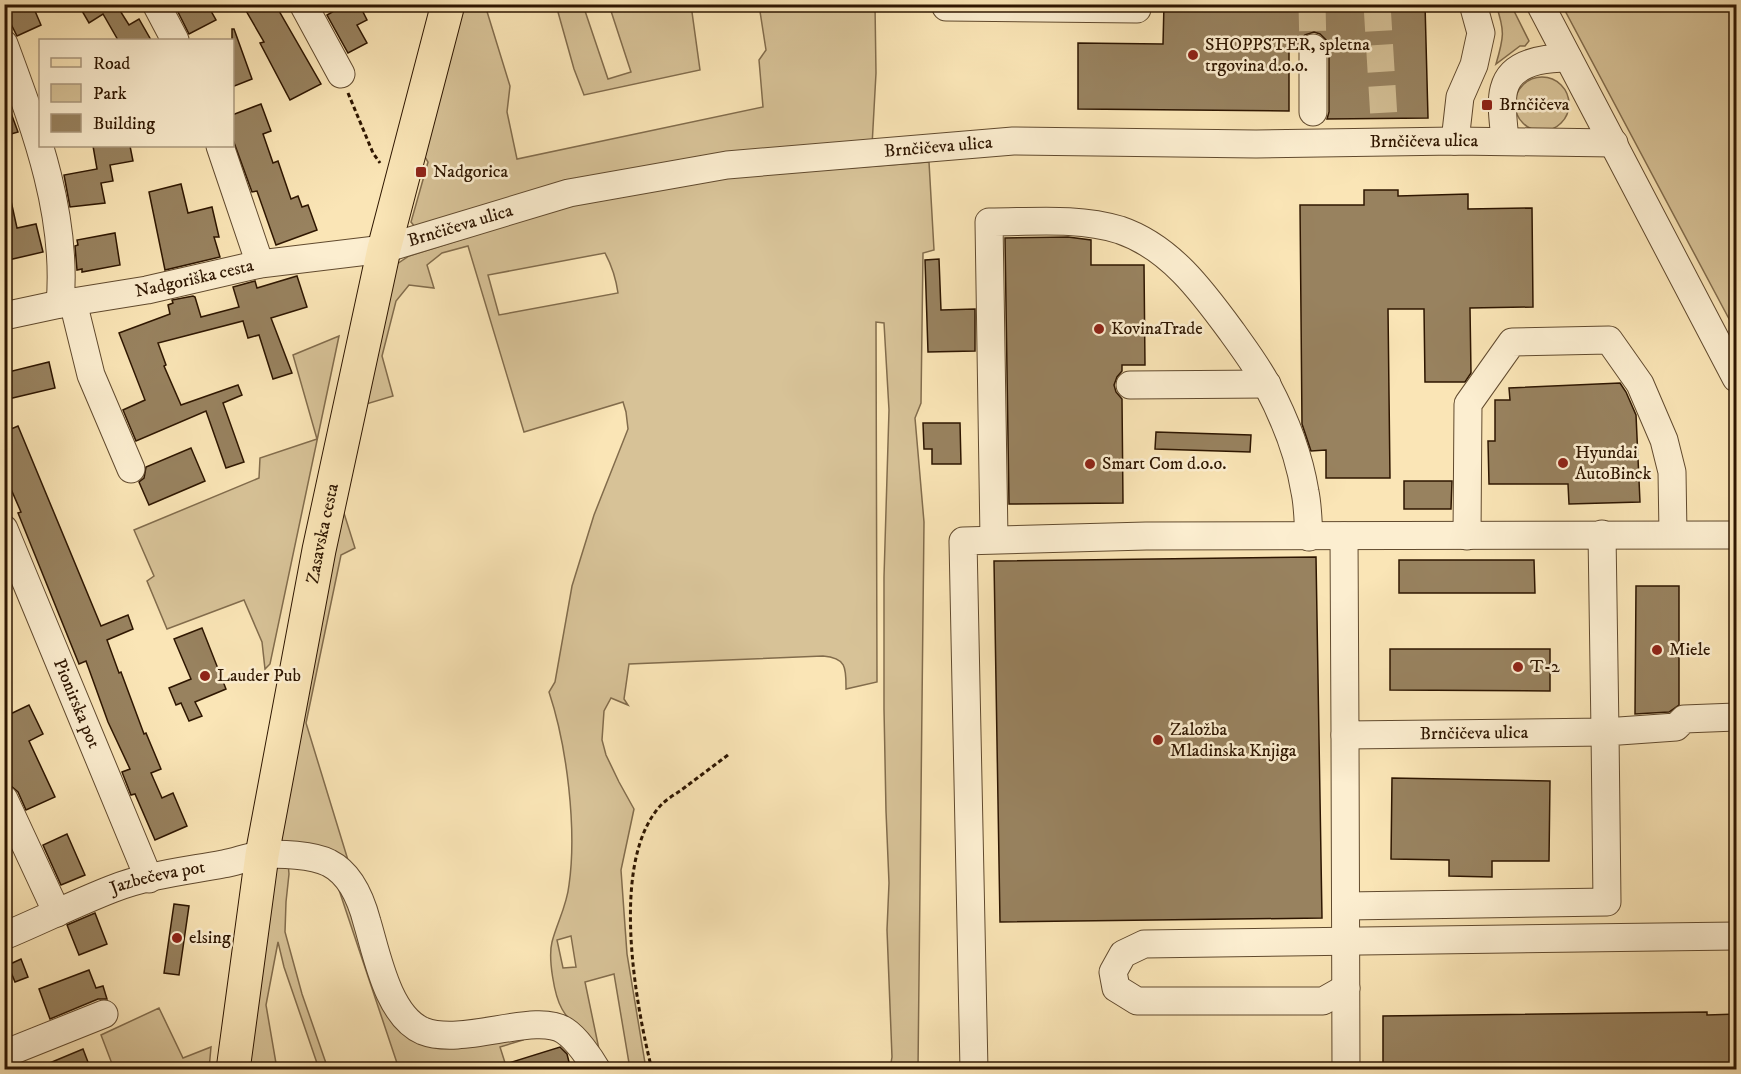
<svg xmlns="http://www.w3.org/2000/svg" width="1741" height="1074" viewBox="0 0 1741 1074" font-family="'IM FELL DW Pica',serif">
<rect width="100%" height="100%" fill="#fae5b6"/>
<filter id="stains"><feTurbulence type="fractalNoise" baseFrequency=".00333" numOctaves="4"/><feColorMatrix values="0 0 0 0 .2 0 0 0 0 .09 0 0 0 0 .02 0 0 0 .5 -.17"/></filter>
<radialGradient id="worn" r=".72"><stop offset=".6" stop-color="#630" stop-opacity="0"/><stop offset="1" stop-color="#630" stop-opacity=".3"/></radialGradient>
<g fill="#d7c297" stroke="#826c4c" stroke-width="1.5" fill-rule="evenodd">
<polygon points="457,5 485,5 510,86 507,112 517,159 763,107 759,60 766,50 759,5 875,5 876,73 872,146 415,227 411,222 428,162 425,157"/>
<polygon points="556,5 583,5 608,79 631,72 609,5 691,5 700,70 584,95 574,69"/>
<path d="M1496 5H1511L1529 41 1525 46H1520L1496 64C1504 37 1505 31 1496 5Z"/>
<polygon points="1562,5 1736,5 1736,331 1728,317"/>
<circle cx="1542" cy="104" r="27"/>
<path d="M929 162 934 250 923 253 921 403 915 418 924 522 918 1069H890L892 1057 887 930 889 883 886 811 884 709V577L889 410 884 323 876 322 877 682 846 689C846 668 847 658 823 656L629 664 624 699 628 705 611 698 604 711 602 740 606 755 619 782 634 809 621 870 627 954 646 1069H630L614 974 585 982 600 1054C588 1040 571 1025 562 1009 554 995 548 958 552 942 557 923 567 905 569 885 577 829 567 746 549 692L555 682 572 586 594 515 628 429 626 412 623 402 524 432 468 246 442 253 427 265 434 288 409 285 396 301 382 356 393 396 366 404 343 510 355 548 341 555 306 723 351 870C342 862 333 855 322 852 304 848 290 853 277 839L276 827 325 559 385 283 394 266 409 256 469 237 509 221 602 196 741 176ZM605 253C612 266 616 279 618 293L499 315 488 275ZM571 936 576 967 563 968 557 940Z"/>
<polygon points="339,336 270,664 265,669 262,642 244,600 167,629 147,581 154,576 134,530 259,478 260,458 317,439 293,355"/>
<polygon points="288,862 289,874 286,902 285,932 302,994 328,1069 319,1069 284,967 278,942 266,1005 277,1069 242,1070 270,879 278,867"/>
<polygon points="332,869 404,1023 522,1037 523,1040 500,1047 507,1069 399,1069"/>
<polygon points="159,1008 183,1058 211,1047 209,1069 114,1069 101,1035"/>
</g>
<g fill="#98825f" stroke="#2e1601" stroke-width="1.5">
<polygon points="4,4 32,4 41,25 17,36 4,10"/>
<polygon points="78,4 118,4 117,6 129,25 139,19 151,40 118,40 103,14 89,23"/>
<polygon points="174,4 207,4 216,20 189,34"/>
<polygon points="253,4 275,4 321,84 290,100 260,43 264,42 245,9"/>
<polygon points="346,4 359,4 367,20 357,25 367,43 348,53 327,15"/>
<polygon points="1164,4 1425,4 1428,118 1327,119 1329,112 1329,47 1326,40 1320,34 1314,32 1305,35 1299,41 1297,48 1289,48 1289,111 1078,109 1078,43 1163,44"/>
<polygon points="232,29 234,29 252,79 232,87"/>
<polygon points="4,94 18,132 4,136"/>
<polygon points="261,104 271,131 263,134 273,163 278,161 291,199 298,196 302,207 308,205 317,230 276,245 257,191 252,192 232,137 232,115"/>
<polygon points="93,146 130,146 133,161 110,165 113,181 101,183 105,203 70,207 64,175 97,169"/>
<polygon points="181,184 188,213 212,207 219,237 214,237 220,257 165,270 149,192"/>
<polygon points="1364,190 1398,190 1398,196 1468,194 1468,209 1532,208 1533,307 1470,308 1471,373 1465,382 1425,382 1424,309 1388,309 1390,478 1326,478 1326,450 1311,451 1302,424 1300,205 1364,205"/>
<polygon points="11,201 17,228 36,224 43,252 4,261 4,202"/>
<polygon points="115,233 120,265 82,272 82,269 77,270 75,246 78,245 77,240"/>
<polygon points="1068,237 1091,240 1091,265 1144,265 1145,365 1122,365 1122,371 1117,377 1114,385 1116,392 1122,399 1123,503 1009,504 1005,238"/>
<polygon points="939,259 941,310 975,309 975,351 928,352 925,260"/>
<polygon points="297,276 307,307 271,318 292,373 273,379 259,335 248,338 243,321 158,343 166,365 164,366 181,405 238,385 242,395 223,403 244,462 226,468 206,411 136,441 123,410 145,400 119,333 170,314 168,305 173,303 172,300 193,296 195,297 201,317 239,307 233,287 255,281 257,288"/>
<polygon points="49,362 55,388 4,400 4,373"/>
<polygon points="1620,383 1626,392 1636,415 1640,502 1569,504 1568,484 1489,484 1488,441 1495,441 1495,400 1510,400 1509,388"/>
<polygon points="923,423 960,423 961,464 932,464 932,449 924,449"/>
<polygon points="18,426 101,626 128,615 133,629 107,640 119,673 121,672 144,734 146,733 161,769 151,773 162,798 173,793 187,826 155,840 135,794 131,795 122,772 130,769 108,722 86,661 79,664 18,513 21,512 4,473 4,432"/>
<polygon points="1156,432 1251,435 1250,452 1155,449"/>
<polygon points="191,448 205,481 149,505 139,482 144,478 146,467"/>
<polygon points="1404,481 1452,481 1451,509 1404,509"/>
<polygon points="1316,557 1322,918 1000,922 994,561"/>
<polygon points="1399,560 1534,560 1535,593 1399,593"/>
<polygon points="1636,586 1679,586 1679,705 1669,712 1635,714"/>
<polygon points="202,628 226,689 195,702 202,716 189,721 181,703 176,705 169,688 191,679 174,639"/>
<polygon points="1390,649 1550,649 1550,691 1390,690"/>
<polygon points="29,705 43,734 29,741 55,797 26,810 18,792 4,780 4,762 11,760 4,747 4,717"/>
<polygon points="1392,778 1550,781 1549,861 1492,861 1492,877 1449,876 1449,860 1391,859"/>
<polygon points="67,834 85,875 61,885 43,845"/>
<polygon points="174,904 189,906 179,975 164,973"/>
<polygon points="95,913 107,944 79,955 67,925"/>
<polygon points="21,959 28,977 15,982 8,965"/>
<polygon points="89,970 96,988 103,986 107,999 98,999 50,1019 39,989"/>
<polygon points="1707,1012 1707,1015 1737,1014 1737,1070 1383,1070 1383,1016"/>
<polygon points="560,1047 567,1054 571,1070 499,1070 499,1066"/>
<polygon points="83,1049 91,1070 35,1070 35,1069"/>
</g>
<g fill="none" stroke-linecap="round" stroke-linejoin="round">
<g stroke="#d1bc92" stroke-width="27" stroke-dasharray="27 14" stroke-linecap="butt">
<polyline points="1312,4 1313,48"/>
<polyline points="1377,4 1384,119"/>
</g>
<defs>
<g id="minor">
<polyline points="156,4 175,40"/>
<polyline points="303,4 341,74"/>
<polyline points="946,4 946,7 1137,9 1137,4"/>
<polyline points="1540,4 1736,378"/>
<path d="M4 44C35 128 68 214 60 304"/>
<polyline points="1313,48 1313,112"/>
<polyline points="1455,141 1460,97 1474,65 1481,33 1473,4"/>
<path d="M1505 141C1504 125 1500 104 1504 89 1511 61 1545 58 1568 58"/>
<polyline points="220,146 260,264"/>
<polyline points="73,302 91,375 131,469"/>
<path id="s1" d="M4 316 60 304 147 290 260 264 384 249 569 193 727 165 1013 141 1256 144 1455 141 1614 143"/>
<polyline points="1130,385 1267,384"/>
<path id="s2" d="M4 529 149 879"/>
<path id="s3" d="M1344 536 1345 735 1605 732 1602 534"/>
<polyline points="1467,536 1468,404 1512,342 1609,340 1640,384 1664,440 1672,472 1673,534"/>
<path d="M994 539 989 222C1032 222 1078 217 1120 230 1170 247 1202 291 1232 332 1244 349 1257 366 1267 385 1284 417 1299 455 1305 492 1308 506 1308 522 1309 537"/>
<polyline points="1345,735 1346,1070"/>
<polyline points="4,799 57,913"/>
<polyline points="1346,906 1607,902 1605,732 1676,727 1684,719 1736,717"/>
<path id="s4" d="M4 936C40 921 76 903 112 889 147 875 186 871 223 864 236 862 249 856 262 855 279 853 314 855 329 863 351 874 361 899 367 922 377 955 388 1016 423 1031 463 1047 537 1011 565 1031 576 1038 590 1058 597 1070"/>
<polyline points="1346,988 1323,1001 1137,1001 1116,988 1113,972 1123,954 1144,944 1736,936"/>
<polyline points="4,1054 104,1014"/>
<polyline points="974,1070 963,541 1146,536 1736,535"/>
</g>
<g id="major">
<path id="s5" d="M233 1070 262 855 319 550 384 249 448 4"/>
</g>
</defs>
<use href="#minor" stroke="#614a2e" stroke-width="29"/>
<use href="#major" stroke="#2e1601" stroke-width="35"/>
<g stroke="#2e1601" stroke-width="3" stroke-dasharray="4.5 3" stroke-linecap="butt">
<polyline points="348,93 373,153 380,163"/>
<path d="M652 1070C635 1002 609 859 662 804 667 799 674 795 680 791 696 779 712 767 728 755"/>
</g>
<use href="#minor" stroke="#fceed0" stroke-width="27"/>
<use href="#major" stroke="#fae5b6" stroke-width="33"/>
</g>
<g fill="#8f2418" stroke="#fceed0" stroke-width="2">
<circle cx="1193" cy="55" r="6"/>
<rect x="1481" y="99" width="12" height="12" rx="3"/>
<rect x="415" y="166" width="12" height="12" rx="3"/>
<circle cx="1099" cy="329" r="6"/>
<circle cx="1563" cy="463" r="6"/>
<circle cx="1090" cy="464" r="6"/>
<circle cx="1657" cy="650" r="6"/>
<circle cx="1518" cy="667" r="6"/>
<circle cx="205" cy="676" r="6"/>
<circle cx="1158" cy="740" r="6"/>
<circle cx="177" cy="938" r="6"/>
</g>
<g text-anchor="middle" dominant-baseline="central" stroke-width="5" stroke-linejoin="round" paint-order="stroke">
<g font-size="18" fill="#2e1601" stroke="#fceed0" text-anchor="start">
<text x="1205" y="45">SHOPPSTER, spletna<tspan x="1205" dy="21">trgovina d.o.o.</tspan></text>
<text x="1499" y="105">Brnčičeva</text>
<text x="433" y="172">Nadgorica</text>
<text x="1111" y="329">KovinaTrade</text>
<text x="1575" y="453">Hyundai<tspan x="1575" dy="21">AutoBinck</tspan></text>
<text x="1102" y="464">Smart Com d.o.o.</text>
<text x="1669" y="650">Miele</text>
<text x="1530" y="667">T-2</text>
<text x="217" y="676">Lauder Pub</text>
<text x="1170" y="730">Založba<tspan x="1170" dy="21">Mladinska Knjiga</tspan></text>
<text x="189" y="938">elsing</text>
</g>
<g font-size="18" fill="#2e1601" stroke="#fceed0">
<text stroke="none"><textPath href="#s1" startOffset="1438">Brnčičeva ulica</textPath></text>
<text stroke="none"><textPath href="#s1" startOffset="952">Brnčičeva ulica</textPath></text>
<text stroke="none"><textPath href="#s1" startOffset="466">Brnčičeva ulica</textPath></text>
<text stroke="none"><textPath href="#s1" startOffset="194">Nadgoriška cesta</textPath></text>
<text stroke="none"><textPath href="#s5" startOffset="544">Zasavska cesta</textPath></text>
<text stroke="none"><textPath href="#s2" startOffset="189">Pionirska pot</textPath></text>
<text stroke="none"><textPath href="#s3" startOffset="328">Brnčičeva ulica</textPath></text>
<text stroke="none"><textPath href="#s4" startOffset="165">Jazbečeva pot</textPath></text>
</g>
</g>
<rect width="1741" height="1074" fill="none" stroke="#fae5b6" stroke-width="24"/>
<rect x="6" y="6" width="1729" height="1062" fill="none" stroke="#2e1601" stroke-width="3"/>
<rect x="12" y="12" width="1717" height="1050" fill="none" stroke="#2e1601" stroke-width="1.5"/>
<rect x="39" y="39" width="195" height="108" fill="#fceed0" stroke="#aa987d" stroke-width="1.5"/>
<rect x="51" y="58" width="30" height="9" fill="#fae5b6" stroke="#aa987d" stroke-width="1.5"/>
<text x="93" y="69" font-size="18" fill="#2e1601">Road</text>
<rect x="51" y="84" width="30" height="18" fill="#d7c297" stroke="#aa987d" stroke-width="1.5"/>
<text x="93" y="99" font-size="18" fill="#2e1601">Park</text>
<rect x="51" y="114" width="30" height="18" fill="#98825f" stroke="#aa987d" stroke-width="1.5"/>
<text x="93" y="129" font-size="18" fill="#2e1601">Building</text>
<rect width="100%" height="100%" filter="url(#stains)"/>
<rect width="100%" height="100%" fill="url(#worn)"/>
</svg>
